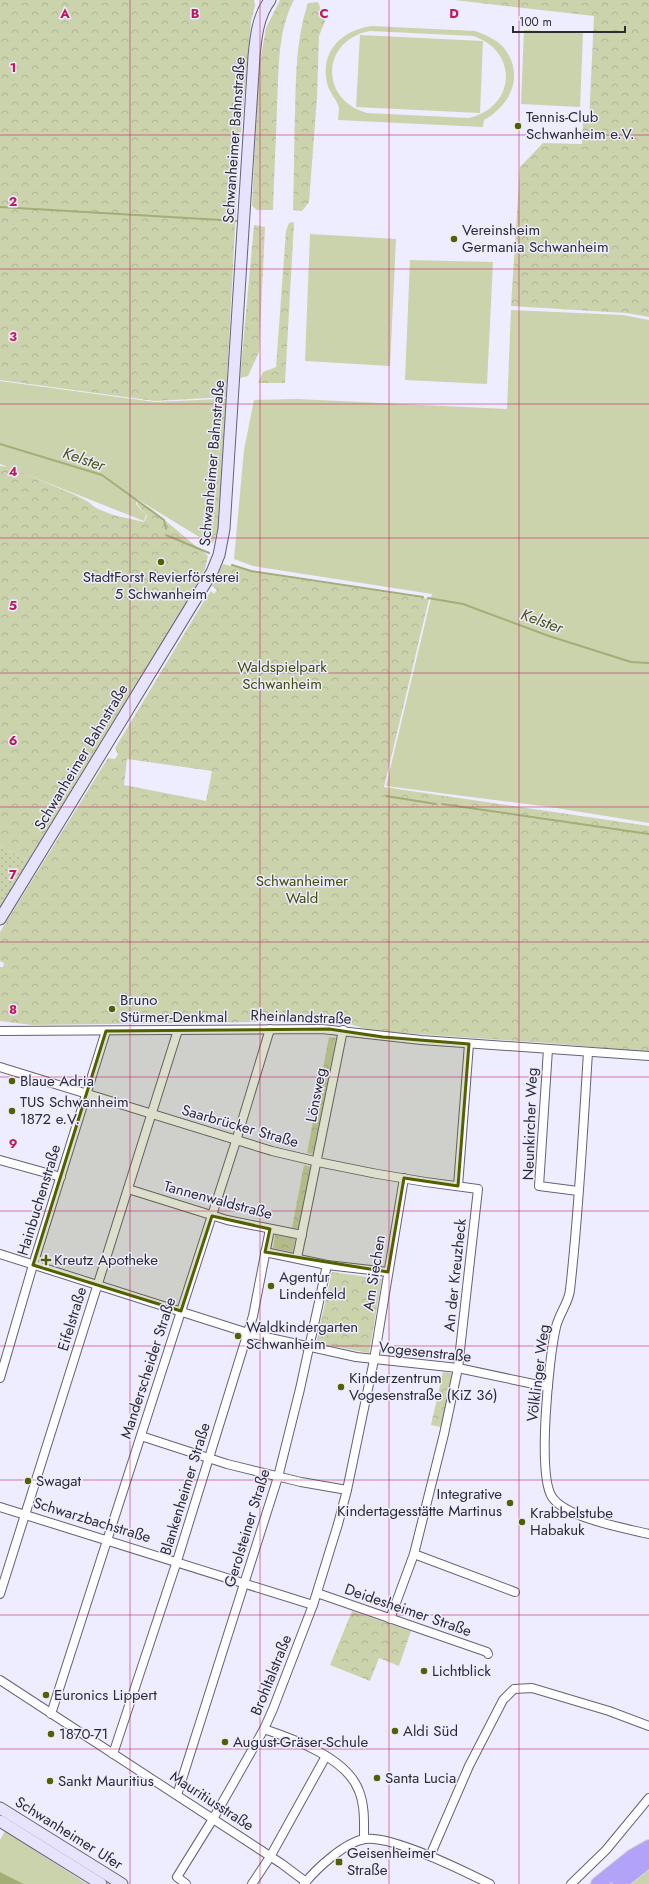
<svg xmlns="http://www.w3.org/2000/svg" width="649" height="1884" viewBox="0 0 649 1884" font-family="Jost,sans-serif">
<defs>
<pattern id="forest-crowns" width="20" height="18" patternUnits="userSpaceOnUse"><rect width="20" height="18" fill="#cbd3ac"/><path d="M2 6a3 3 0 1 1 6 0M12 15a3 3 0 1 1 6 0" fill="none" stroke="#afb595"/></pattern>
<pattern id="garden-dots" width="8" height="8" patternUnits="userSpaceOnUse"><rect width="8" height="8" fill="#cbd3ac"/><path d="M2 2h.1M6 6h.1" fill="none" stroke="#afb595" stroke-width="1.8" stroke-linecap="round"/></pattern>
</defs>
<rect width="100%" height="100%" fill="#eeecff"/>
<g fill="#cbd3ac" fill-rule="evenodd">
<path d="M372 26 475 31C486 35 496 39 504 48 525 75 511 105 484 120L483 127 338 120C338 116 340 108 338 105 335 97 329 92 327 83 320 51 342 30 372 26ZM370 31 473 36C519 51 516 107 469 118L367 113C319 100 321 40 370 31Z"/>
<polygon points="524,30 583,33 580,107 521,104"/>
<polygon points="360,35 483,41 480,113 356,107"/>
<polygon points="310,234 396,239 390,366 305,361"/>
<polygon points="410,260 493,262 487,384 405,380"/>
<polygon points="511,310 623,315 649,320 649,823 550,807 386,786 432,594 253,566 234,559 244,450 254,400 297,399 507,409"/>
<polygon points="0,381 155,402 219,399 208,466 201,538 137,499 136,504 146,515 144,521 0,464"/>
<polygon points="5,1831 87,1884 24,1884 0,1872 0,1840"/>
<polygon points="649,1867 649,1884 628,1884"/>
</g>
<g fill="url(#forest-crowns)" fill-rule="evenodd">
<polygon points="0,0 254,0 255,5 251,22 239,153 226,397 155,401 0,380"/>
<path d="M280 0H294C277 32 279 71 277 107 276 141 274 176 273 210H257L252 206 259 67 266 28Z"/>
<polygon points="454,0 649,0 649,317 626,313 511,306 520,167 543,143 582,144 583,121 589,121 594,16"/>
<path d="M318 2 325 21 319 36 317 97 309 202 302 211 293 210C294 177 294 145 295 112 296 76 296 38 308 3Z"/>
<polygon points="294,222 285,383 258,383 263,372 276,367 286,231 289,223"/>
<polygon points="254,225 265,227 259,352 248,376 240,378"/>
<polygon points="219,399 227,399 218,530 213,543 201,538 208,466"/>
<polygon points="0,466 9,467 73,494 87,501 96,508 113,515 144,522 147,516 138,505 137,502 150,508 208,556 205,569 186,603 30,862 0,846"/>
<path d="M223 564 259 573 429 599 384 787 649 826V1052L547 1043 373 1031 346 1023 329 1021 32 1025 0 1021V967H3L4 963 0 961V932L108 758 115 759 118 754 115 748 204 601 211 591 214 594 217 590 212 586ZM127 759 212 771 206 801 124 785Z"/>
<polygon points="329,1037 336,1038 313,1154 307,1153"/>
<polygon points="304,1165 311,1167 299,1229 292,1228"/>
<polygon points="275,1235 295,1239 293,1252 273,1248"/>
<polygon points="332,1272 382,1279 369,1353 316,1343"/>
<polygon points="443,1372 456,1374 445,1428 431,1425"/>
<polygon points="352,1611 411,1631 399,1666 379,1658 370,1681 330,1665"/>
</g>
<polygon fill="url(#garden-dots)" points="0,846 30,862 0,911"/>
<polygon fill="#a3ae76" points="0,1872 24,1884 0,1884"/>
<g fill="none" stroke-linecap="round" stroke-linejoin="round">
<g stroke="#a3ae76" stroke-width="2">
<polyline points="0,207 238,221"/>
<polyline points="0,444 102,475 164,520 166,529"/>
<polyline points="166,535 209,553"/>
<polyline points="232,565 251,571 423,597"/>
<polyline points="428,598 463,604 549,636 631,662 649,663"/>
<polyline points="386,796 436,804"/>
<polyline points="442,804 649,834"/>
</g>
<defs>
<g id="street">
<polyline points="0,1031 322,1029 421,1040 649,1056"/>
<polyline points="548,1049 539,1186 578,1191"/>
<path d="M588 1052C583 1131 579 1211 570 1290 569 1302 559 1314 556 1327 549 1356 537 1474 552 1497 566 1518 624 1528 649 1534"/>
<path d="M0 1067 272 1151C339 1168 409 1181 478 1189L458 1368 444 1434 414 1554 390 1619"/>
<polyline points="0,1160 61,1177"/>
<polyline points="458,1186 469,1044"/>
<polyline points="128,1189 227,1220 302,1235"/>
<polyline points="265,1252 327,1265 388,1272"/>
<polyline points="0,1254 248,1333 356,1357 458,1368 548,1387"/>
<polyline points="297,1258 343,1030"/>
<polyline points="0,1378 33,1265 106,1031"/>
<polyline points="141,1436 227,1464 301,1482 347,1490"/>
<polyline points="0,1507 313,1605"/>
<polyline points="414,1554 515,1592"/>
<polyline points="317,1593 487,1652 488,1654"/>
<polyline points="0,1594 178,1030"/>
<polyline points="0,1680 282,1864 306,1882"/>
<polyline points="51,1714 236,1141 270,1029"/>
<path d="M264 1729C294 1739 347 1758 359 1791 365 1806 364 1823 364 1839"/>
<polyline points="113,1754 177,1561 253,1316 270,1229"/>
<polyline points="177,1795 278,1477 300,1389 327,1265"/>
<polyline points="430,1856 469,1766 503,1700 514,1689 532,1688 609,1711 649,1726"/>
<polyline points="186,1884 177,1877 213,1819 264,1729 273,1709 313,1605 338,1524 347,1490 374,1360 404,1178"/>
<polyline points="252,1884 270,1857 326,1756"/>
<path d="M304 1884C316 1869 345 1842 365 1839 392 1835 464 1871 490 1884"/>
<polyline points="571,1884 606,1850 649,1798"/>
</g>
<g id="secondary">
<path d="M0 919 212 572 219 555 224 529 254 56C256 36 258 16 270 0"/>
<polyline points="0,1808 122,1884"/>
<polyline points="0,1821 101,1884"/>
</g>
<g id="highway">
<polyline points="598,1884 633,1856 649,1847"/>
<polyline points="619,1884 649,1860"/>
</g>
</defs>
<use href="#street" stroke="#656277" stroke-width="10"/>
<use href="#secondary" stroke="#656277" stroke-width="13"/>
<use href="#highway" stroke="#d5d5d7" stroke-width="16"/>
<use href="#street" stroke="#fff" stroke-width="8"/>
<use href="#secondary" stroke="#e8e3fd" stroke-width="11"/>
<use href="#highway" stroke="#b3a3f8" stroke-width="14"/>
</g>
<path fill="#546000" fill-opacity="0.2" stroke="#546000" stroke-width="3" stroke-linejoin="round" d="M329 1029 383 1037 469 1044 458 1186 404 1178 388 1272 265 1252 270 1229 212 1216 181 1311 33 1265 106 1031Z"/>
<path fill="none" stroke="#c2185b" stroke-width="1" stroke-opacity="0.55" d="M130 0V1884M260 0V1884M389 0V1884M519 0V1884M0 135H649M0 269H649M0 404H649M0 538H649M0 673H649M0 807H649M0 942H649M0 1077H649M0 1211H649M0 1346H649M0 1480H649M0 1615H649M0 1749H649"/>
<g fill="#546000" stroke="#eeecff" stroke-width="1.5">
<circle cx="518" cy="126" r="4"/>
<circle cx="454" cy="239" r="4"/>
<circle cx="161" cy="562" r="4"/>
<circle cx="112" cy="1009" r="4"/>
<circle cx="12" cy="1081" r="4"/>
<circle cx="12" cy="1111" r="4"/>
<path d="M44 1254h4v4h4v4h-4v4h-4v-4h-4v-4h4z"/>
<circle cx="271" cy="1286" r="4"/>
<circle cx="238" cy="1336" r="4"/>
<circle cx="341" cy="1387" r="4"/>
<circle cx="28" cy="1481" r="4"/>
<circle cx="510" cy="1503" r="4"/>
<circle cx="522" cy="1522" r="4"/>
<circle cx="424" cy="1671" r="4"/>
<circle cx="46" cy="1695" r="4"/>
<circle cx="395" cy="1731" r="4"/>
<circle cx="51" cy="1734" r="4"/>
<circle cx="225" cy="1742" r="4"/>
<circle cx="377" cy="1778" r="4"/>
<circle cx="50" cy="1781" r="4"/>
<rect x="335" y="1858" width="8" height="8" rx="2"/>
</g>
<g text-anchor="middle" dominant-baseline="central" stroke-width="3" stroke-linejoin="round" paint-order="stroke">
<g font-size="15" fill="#2d2c35" stroke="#eeecff" text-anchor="start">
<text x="526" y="117">Tennis-Club<tspan x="526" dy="17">Schwanheim e.V.</tspan></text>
<text x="462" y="230">Vereinsheim<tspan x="462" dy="17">Germania Schwanheim</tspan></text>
<text x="161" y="577" text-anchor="middle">StadtForst Revierförsterei<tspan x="161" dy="17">5 Schwanheim</tspan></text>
<text x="120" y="1000">Bruno<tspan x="120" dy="17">Stürmer-Denkmal</tspan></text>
<text x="20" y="1081">Blaue Adria</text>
<text x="20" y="1102">TUS Schwanheim<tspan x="20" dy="17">1872 e.V.</tspan></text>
<text x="54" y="1260">Kreutz Apotheke</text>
<text x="279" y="1277">Agentur<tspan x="279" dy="17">Lindenfeld</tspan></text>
<text x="246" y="1327">Waldkindergarten<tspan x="246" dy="17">Schwanheim</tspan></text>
<text x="349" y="1378">Kinderzentrum<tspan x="349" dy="17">Vogesenstraße (KiZ 36)</tspan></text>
<text x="36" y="1481">Swagat</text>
<text x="502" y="1494" text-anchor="end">Integrative<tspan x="502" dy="17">Kindertagesstätte Martinus</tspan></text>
<text x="530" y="1513">Krabbelstube<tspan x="530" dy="17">Habakuk</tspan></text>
<text x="432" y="1671">Lichtblick</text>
<text x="54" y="1695">Euronics Lippert</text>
<text x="403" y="1731">Aldi Süd</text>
<text x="59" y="1734">1870-71</text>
<text x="233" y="1742">August-Gräser-Schule</text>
<text x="385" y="1778">Santa Lucia</text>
<text x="58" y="1781">Sankt Mauritius</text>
<text x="347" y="1853">Geisenheimer<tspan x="347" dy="17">Straße</tspan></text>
</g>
<g font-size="15" fill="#2d2c35" stroke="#eeecff">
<text transform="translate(234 140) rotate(-86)">Schwanheimer Bahnstraße</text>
<text transform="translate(212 463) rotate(-85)">Schwanheimer Bahnstraße</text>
<text transform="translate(81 757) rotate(-59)">Schwanheimer Bahnstraße</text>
<text transform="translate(301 1017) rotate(2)">Rheinlandstraße</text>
<text transform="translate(316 1095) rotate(-79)">Lönsweg</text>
<text transform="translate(530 1124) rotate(-88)">Neunkircher Weg</text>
<text transform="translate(240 1126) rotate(16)">Saarbrücker Straße</text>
<text transform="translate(39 1200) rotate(-73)">Hainbuchenstraße</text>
<text transform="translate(218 1200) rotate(15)">Tannenwaldstraße</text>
<text transform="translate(374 1273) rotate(-81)">Am Siechen</text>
<text transform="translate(455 1275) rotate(-84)">An der Kreuzheck</text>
<text transform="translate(72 1319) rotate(-73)">Eifelstraße</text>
<text transform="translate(425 1352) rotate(6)">Vogesenstraße</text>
<text transform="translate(148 1368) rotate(-72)">Manderscheider Straße</text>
<text transform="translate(538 1373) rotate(-83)">Völklinger Weg</text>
<text transform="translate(185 1489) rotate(-73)">Blankenheimer Straße</text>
<text transform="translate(92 1520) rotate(17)">Schwarzbachstraße</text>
<text transform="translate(247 1528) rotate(-73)">Gerolsteiner Straße</text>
<text transform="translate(408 1610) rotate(19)">Deidesheimer Straße</text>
<text transform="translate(271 1675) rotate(-68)">Brohltalstraße</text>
<text transform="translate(212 1801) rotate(33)">Mauritiusstraße</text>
<text transform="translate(69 1833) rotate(32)">Schwanheimer Ufer</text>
</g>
<g font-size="15" fill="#424b08" stroke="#eeecff">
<text x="282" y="667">Waldspielpark<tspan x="282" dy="17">Schwanheim</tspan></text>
<text x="302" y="881">Schwanheimer<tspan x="302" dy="17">Wald</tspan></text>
</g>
<g font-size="16" font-style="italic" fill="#4c5516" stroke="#eeecff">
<text transform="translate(84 459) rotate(19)">Kelster</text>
<text transform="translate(542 621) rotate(20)">Kelster</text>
</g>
</g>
<g font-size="13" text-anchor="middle" font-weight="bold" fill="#c2185b" stroke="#eeecff" stroke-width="3" stroke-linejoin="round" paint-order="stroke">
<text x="65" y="18">A</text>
<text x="195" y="18">B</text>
<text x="324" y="18">C</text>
<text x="454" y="18">D</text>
<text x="13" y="72">1</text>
<text x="13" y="206">2</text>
<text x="13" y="341">3</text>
<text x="13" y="476">4</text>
<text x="13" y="610">5</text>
<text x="13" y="745">6</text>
<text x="13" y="879">7</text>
<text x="13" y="1014">8</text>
<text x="13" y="1148">9</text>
</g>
<path d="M513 26v6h112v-6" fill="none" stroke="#2d2c35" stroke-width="2"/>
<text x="519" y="26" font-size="12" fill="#2d2c35" stroke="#eeecff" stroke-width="3" paint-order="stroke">100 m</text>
</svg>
